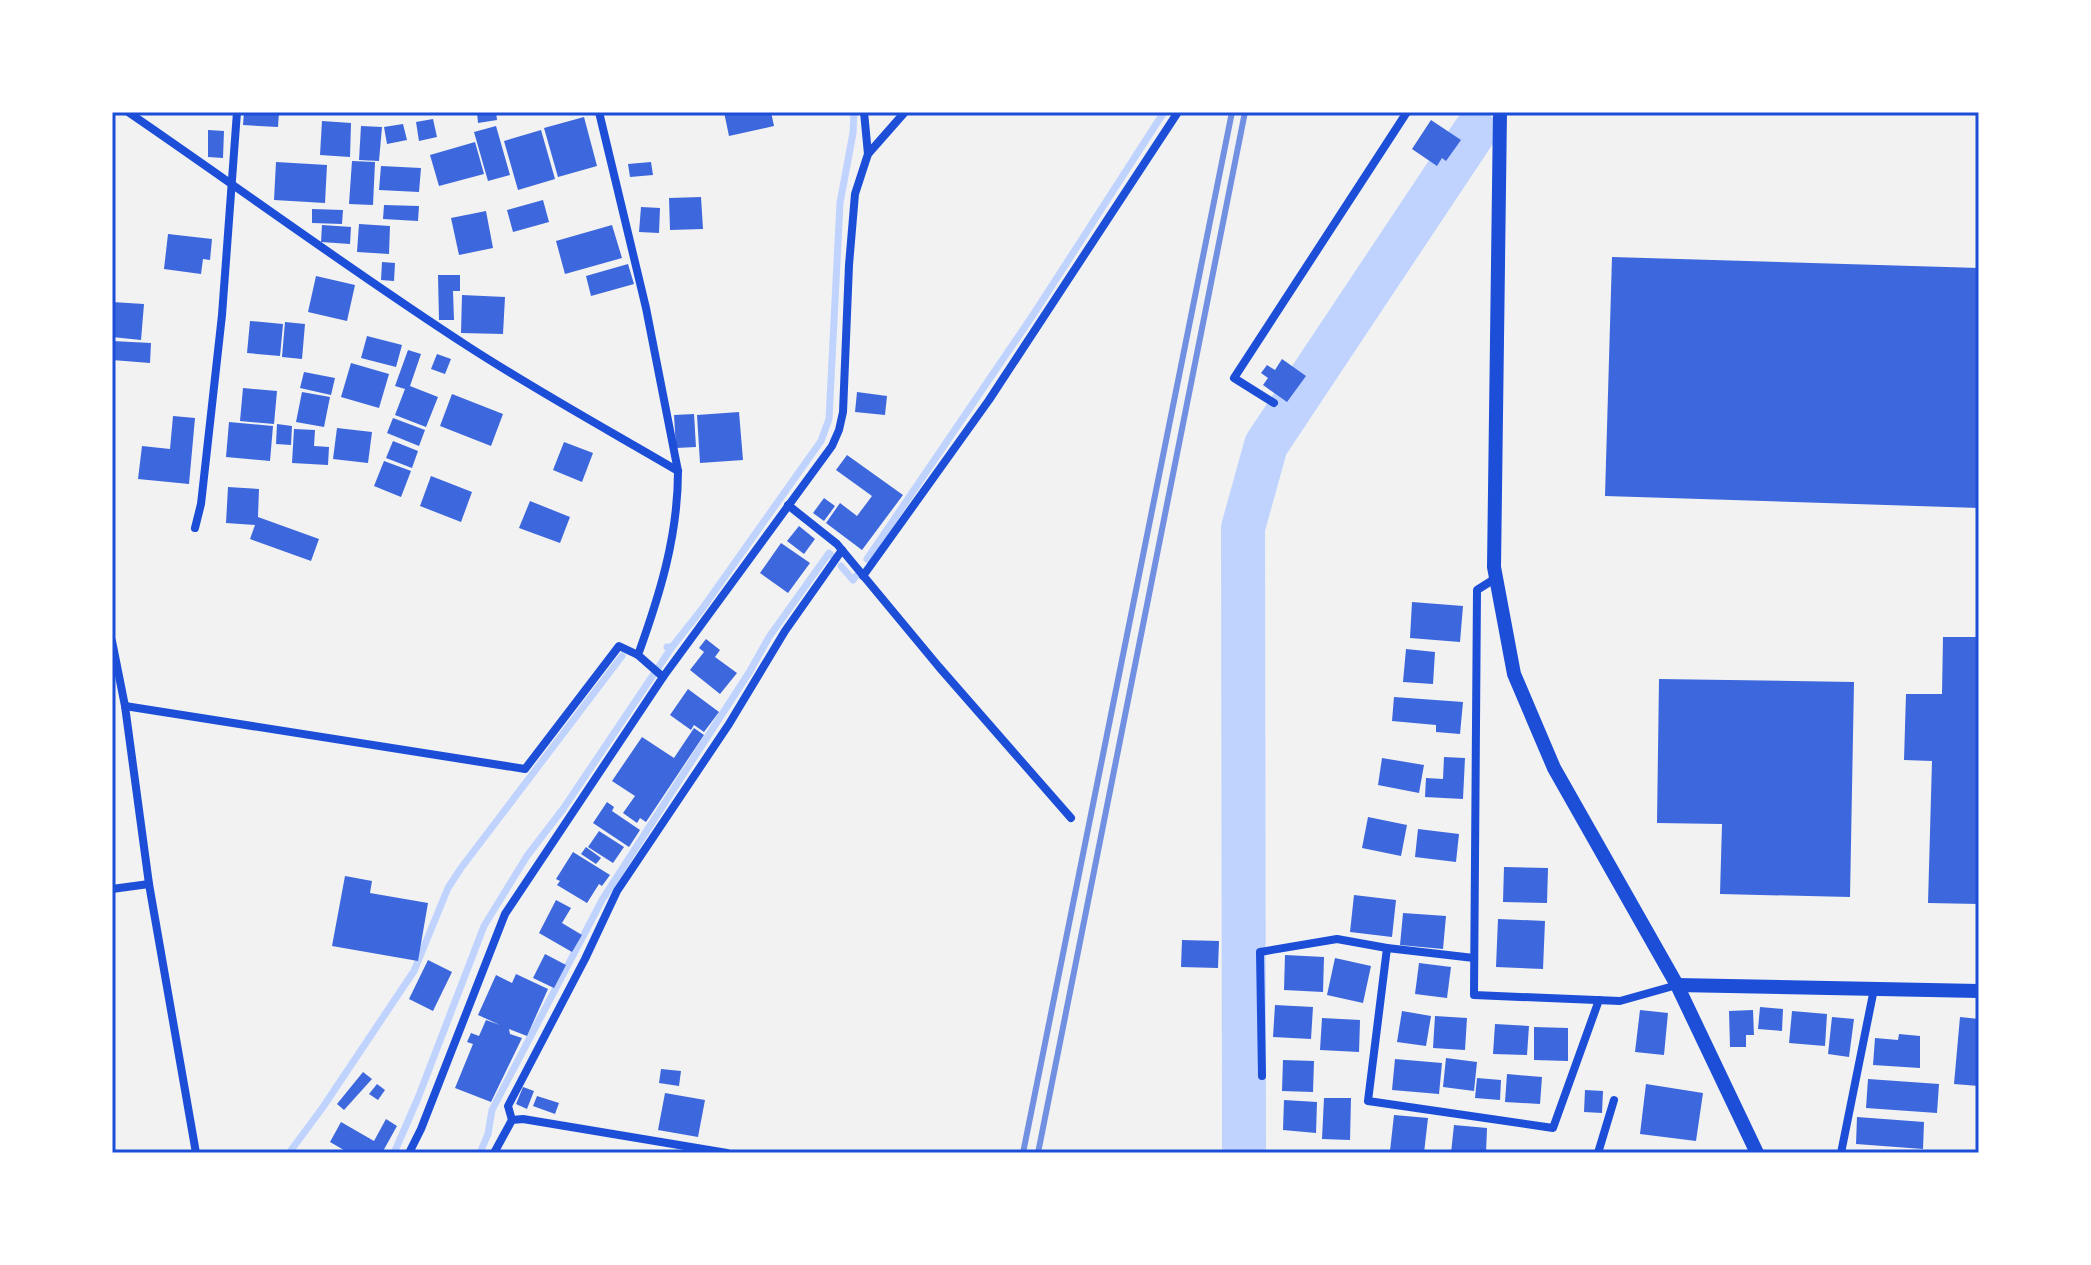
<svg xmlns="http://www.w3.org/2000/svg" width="2091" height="1265" viewBox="0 0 2091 1265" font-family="Karla,sans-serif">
<rect width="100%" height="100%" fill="#f2f2f2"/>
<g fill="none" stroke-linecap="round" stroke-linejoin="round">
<g stroke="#bfd3fe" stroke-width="7">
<polyline points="867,559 1033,315 1164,112"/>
<polyline points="841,566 853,580 856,576"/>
<polyline points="667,647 672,647 702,609 821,441 829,419 840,203 853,133 854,112"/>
<polyline points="289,1153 323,1107 414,971 448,888 461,868 622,656"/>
<polyline points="394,1153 418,1098 484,926 527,856 563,809 672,647"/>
<polyline points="480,1153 488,1134 492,1110 602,900 750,671 769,637 829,553 831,555"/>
</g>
<polyline stroke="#bfd3fe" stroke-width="44" points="1244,1153 1243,528 1266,445 1475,131"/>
</g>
<g fill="#3d67dc">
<polygon points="244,112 279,112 278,127 243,125"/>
<polygon points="477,112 496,112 497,120 478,123"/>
<polygon points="724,112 771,112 774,126 729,136"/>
<polygon points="584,117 597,166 558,177 544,128"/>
<polygon points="433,119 437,137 419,141 416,122"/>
<polygon points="1431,120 1461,140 1446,161 1442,158 1437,166 1412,149"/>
<polygon points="322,121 351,123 350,157 320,155"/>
<polygon points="403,124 407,140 387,144 384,127"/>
<polygon points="361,126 382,127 379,161 359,160"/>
<polygon points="496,126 510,175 488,181 474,132"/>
<polygon points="208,130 224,131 223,158 208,157"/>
<polygon points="541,130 555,179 518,190 504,141"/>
<polygon points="475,142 484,174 439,186 430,155"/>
<polygon points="352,161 375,162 373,205 349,204"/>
<polygon points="276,162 327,165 325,203 274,200"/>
<polygon points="651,162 653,175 630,177 628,164"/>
<polygon points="381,166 421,168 419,192 379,190"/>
<polygon points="701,197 703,229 670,230 669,198"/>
<polygon points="543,200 549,222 513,232 507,210"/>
<polygon points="384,205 419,206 418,221 383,219"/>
<polygon points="641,207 660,208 659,233 639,232"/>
<polygon points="312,209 343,210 342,224 312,223"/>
<polygon points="486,211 493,248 459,255 451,218"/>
<polygon points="359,224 390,226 389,254 357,252"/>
<polygon points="322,225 351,227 350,244 321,242"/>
<polygon points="612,225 622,258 565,274 556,241"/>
<polygon points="168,234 212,239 210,260 203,259 201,274 164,269"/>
<polygon points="1612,257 1979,268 1979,508 1605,496"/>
<polygon points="382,262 395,263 394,281 381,280"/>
<polygon points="628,264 634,284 591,296 586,276"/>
<polygon points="438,275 460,275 460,291 453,291 454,320 439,320"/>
<polygon points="316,276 355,285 347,321 308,312"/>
<polygon points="462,295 505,297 503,334 461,333"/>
<polygon points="112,302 144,304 141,340 112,337"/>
<polygon points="250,321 283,324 280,356 247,353"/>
<polygon points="285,322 305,324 302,359 282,357"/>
<polygon points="367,336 402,345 396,367 361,358"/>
<polygon points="112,341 151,343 150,363 112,360"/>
<polygon points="408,350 421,354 410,386 438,397 426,427 395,415 405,389 395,386"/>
<polygon points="437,354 451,359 445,374 431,369"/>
<polygon points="1282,359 1306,376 1287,402 1263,385 1268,378 1261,373 1267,365 1275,370"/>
<polygon points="351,363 389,374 379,408 341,397"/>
<polygon points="304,372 335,378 331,395 300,388"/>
<polygon points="243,388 277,391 274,424 240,421"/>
<polygon points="302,392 330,397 324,427 296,422"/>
<polygon points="857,392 887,396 885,415 855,412"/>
<polygon points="452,394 503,414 491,446 440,426"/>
<polygon points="739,412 743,460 700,463 697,415"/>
<polygon points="694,414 696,447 676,448 674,415"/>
<polygon points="173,416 195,418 189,484 138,479 142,446 170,449"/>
<polygon points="393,418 425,430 419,446 387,433"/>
<polygon points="229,422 273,426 270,461 226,457"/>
<polygon points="277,424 292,426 291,445 276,444"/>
<polygon points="337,428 372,432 368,463 333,459"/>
<polygon points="294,429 315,430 314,446 329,447 328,465 292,463"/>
<polygon points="393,441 418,451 412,468 386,458"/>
<polygon points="564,442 593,453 582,482 553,470"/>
<polygon points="847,455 903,495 862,550 826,523 840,503 857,516 872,496 836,470"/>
<polygon points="384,461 411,471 401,497 374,486"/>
<polygon points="431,476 472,492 461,522 420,506"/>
<polygon points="228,487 259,489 258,517 319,539 311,561 250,539 255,525 226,523"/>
<polygon points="824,498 835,506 824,521 813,513"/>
<polygon points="530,501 570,517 560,543 519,528"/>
<polygon points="799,526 815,539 804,554 787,541"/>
<polygon points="781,543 810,563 788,593 760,573"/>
<polygon points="1412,602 1463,606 1460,642 1410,638"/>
<polygon points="1943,637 1979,637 1979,904 1928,903 1932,761 1904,760 1906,694 1942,694"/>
<polygon points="706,639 720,650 715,657 737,673 720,694 690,670 704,652 699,648"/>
<polygon points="1406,649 1435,652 1433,684 1403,682"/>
<polygon points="1659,679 1854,682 1850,897 1720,894 1722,824 1657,823"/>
<polygon points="688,689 719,712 704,732 694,725 691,730 670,715"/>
<polygon points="1394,697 1463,702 1460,734 1436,732 1436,725 1392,721"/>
<polygon points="694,728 704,735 646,822 640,818 637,823 623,813 635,796 612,781 642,737 674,758"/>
<polygon points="1444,757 1465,758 1463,799 1425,797 1426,778 1443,779"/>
<polygon points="1382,758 1424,765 1419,793 1378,785"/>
<polygon points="607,802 614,807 612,811 640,830 629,847 593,823"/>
<polygon points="1368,817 1407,825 1401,856 1362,848"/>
<polygon points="1418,829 1459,834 1456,862 1415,857"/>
<polygon points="599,831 624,847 613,863 588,847"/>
<polygon points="586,847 601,858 596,864 581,854"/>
<polygon points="573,852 610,875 602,886 599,884 587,903 557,885 560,881 556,879"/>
<polygon points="1504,867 1548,868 1547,903 1503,902"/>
<polygon points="345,876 372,881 370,893 428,903 418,961 332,946"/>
<polygon points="1354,895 1396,900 1392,937 1350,932"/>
<polygon points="556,900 571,908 562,923 582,935 572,952 539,933"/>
<polygon points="1403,913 1446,916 1443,949 1400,945"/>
<polygon points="1498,919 1545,921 1543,969 1496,967"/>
<polygon points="1182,940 1219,941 1218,968 1181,967"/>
<polygon points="545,954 566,965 554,988 533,978"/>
<polygon points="1285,955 1324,957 1323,992 1284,990"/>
<polygon points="1335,958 1371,966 1363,1003 1327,995"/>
<polygon points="428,960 452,972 433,1011 409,999"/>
<polygon points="1419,963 1451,967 1447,998 1415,994"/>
<polygon points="516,974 548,989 527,1036 509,1029 510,1034 522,1038 491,1102 455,1088 473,1044 467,1042 471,1033 479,1036 486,1020 500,1025 478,1015 496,975 512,983"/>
<polygon points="1275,1005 1313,1007 1311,1039 1273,1037"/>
<polygon points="1760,1007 1783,1009 1782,1031 1758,1029"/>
<polygon points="1640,1010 1668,1013 1664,1055 1635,1052"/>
<polygon points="1753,1010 1754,1035 1746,1035 1746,1047 1730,1047 1729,1011"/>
<polygon points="1402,1011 1431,1016 1426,1046 1397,1042"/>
<polygon points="1792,1011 1827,1014 1825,1046 1789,1043"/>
<polygon points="1435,1016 1467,1018 1465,1050 1433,1048"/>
<polygon points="1832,1017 1854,1019 1849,1057 1828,1054"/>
<polygon points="1960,1017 1979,1019 1979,1086 1954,1084"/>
<polygon points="1322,1018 1360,1020 1359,1052 1320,1050"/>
<polygon points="1495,1024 1529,1026 1527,1055 1493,1054"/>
<polygon points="1534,1027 1568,1028 1568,1061 1534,1060"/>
<polygon points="1899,1034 1920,1036 1920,1068 1873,1065 1875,1038 1898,1040"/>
<polygon points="1446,1058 1477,1062 1474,1091 1443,1087"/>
<polygon points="1395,1059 1442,1063 1439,1094 1392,1090"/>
<polygon points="1283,1060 1314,1061 1313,1092 1282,1091"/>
<polygon points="661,1069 681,1071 679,1086 659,1083"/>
<polygon points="363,1072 372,1079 344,1110 337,1104"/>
<polygon points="1507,1074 1542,1077 1540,1104 1505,1102"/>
<polygon points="1477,1078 1501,1080 1500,1100 1475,1098"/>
<polygon points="1868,1079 1939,1084 1937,1113 1866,1108"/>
<polygon points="377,1084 385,1090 378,1100 369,1094"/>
<polygon points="1646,1084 1703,1093 1696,1141 1640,1134"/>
<polygon points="523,1087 534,1091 527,1109 516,1104"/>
<polygon points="1585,1090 1603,1091 1602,1113 1584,1112"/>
<polygon points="665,1093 705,1100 698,1137 658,1130"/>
<polygon points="537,1096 559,1103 555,1114 533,1106"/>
<polygon points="1324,1098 1351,1098 1350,1140 1322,1139"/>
<polygon points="1284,1100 1317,1102 1316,1133 1283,1130"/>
<polygon points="1394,1115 1428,1118 1424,1153 1390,1151"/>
<polygon points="1857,1117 1924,1122 1923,1149 1856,1144"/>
<polygon points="386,1119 397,1126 382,1153 349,1153 330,1142 341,1122 374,1141"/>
<polygon points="1454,1125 1487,1128 1486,1153 1451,1153"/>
</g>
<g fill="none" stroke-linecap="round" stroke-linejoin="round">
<g stroke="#1d4ed8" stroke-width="8">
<path d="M128 112C242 190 353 272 469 347 537 391 608 430 678 471"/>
<path d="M599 112 646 308 678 471C678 536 660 594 638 655L663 677"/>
<polyline points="864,112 868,154"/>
<polyline points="1274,403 1234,378 1407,112"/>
<polyline points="788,505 837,544 939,667 1071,818"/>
<polyline points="195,528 201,504 222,315 237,112"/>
<polyline points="863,576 989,400 1178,112"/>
<polyline points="1496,578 1477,590 1474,995 1620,1001 1677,985"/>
<polyline points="112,641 125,706 149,884 196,1153"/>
<polyline points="125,706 525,769 619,646 638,655"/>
<polyline points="112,889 149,884"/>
<polyline points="1474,958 1387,948 1368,1101 1553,1128 1599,1000"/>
<polyline points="1262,1076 1260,952 1337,939 1387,948"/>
<polyline points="512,1120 508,1106 585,959 617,891 729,724 785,631 842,550"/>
<polyline points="409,1153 421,1129 505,914 663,677 832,446 839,430 843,412 849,265 855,194 868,154 905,112"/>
<polyline points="494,1153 512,1120 523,1119 727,1153"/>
<polyline points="1598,1153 1614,1100"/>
<polyline points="1841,1153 1874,989"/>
</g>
<g stroke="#1d4ed8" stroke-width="14">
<polyline points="1500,112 1494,567 1514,674 1554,768 1677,985 1757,1153"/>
<polyline points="1677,985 1979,991"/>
</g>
<g stroke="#7290e2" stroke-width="6">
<polyline points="1023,1153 1232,112"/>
<polyline points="1038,1153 1245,112"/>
</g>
</g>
<rect width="2091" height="1265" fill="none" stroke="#ffffff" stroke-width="228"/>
<rect x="114" y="114" width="1863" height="1037" fill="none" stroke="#1d4ed8" stroke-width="3"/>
</svg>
